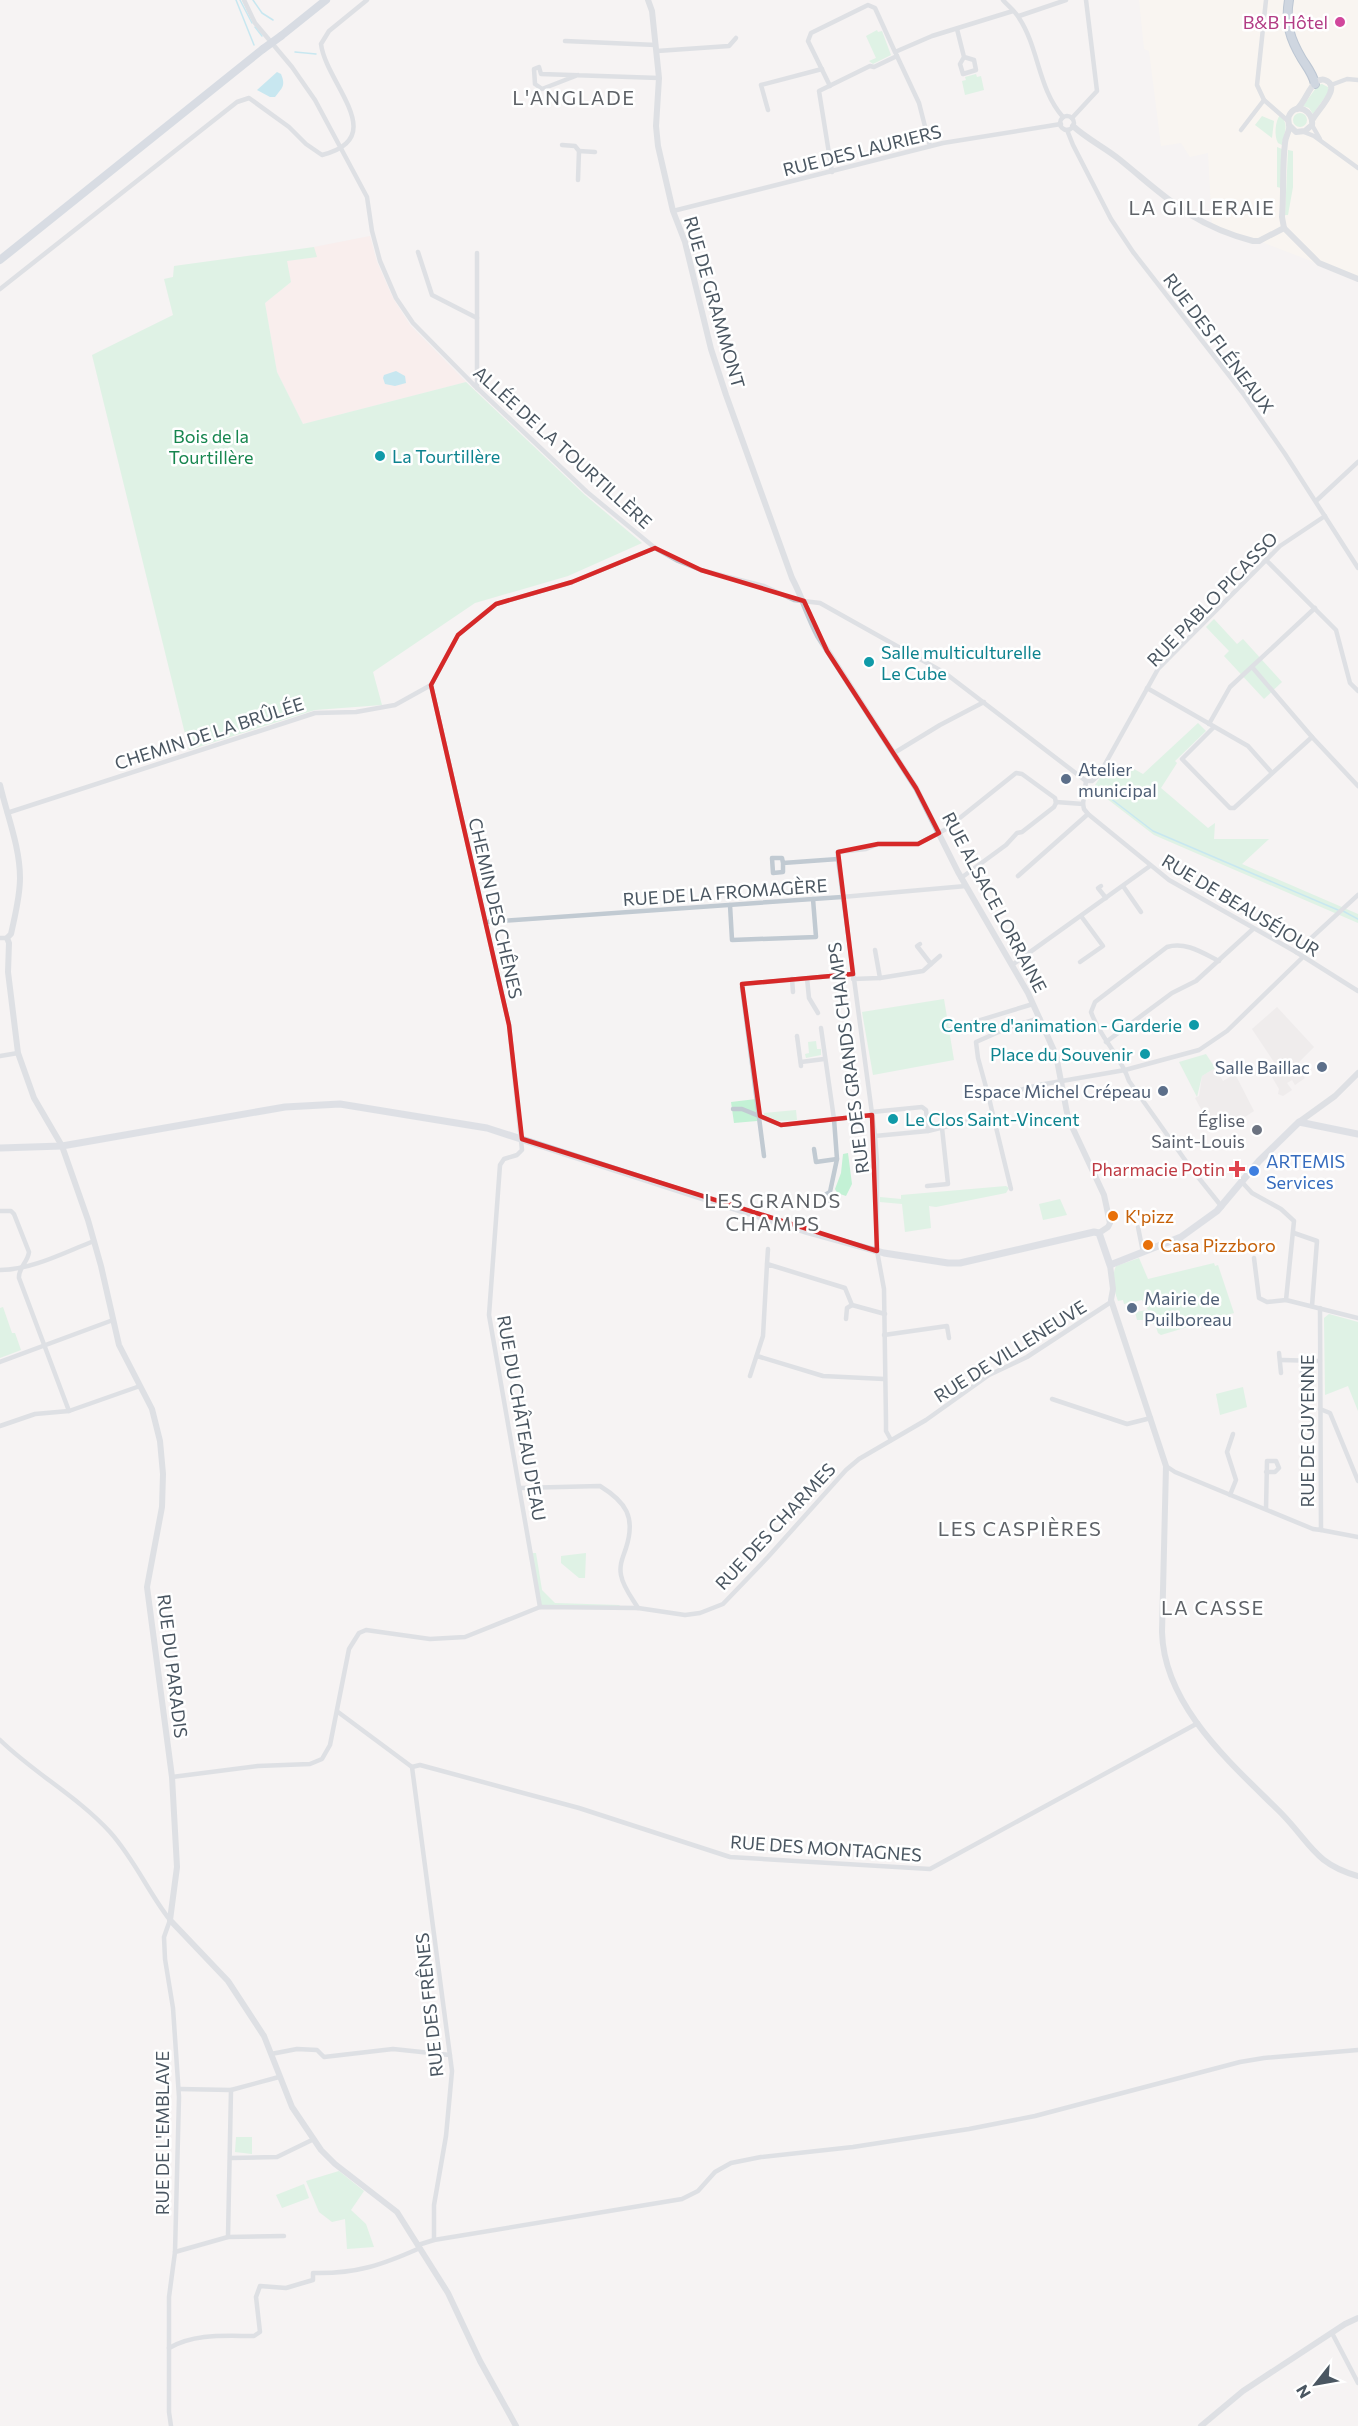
<svg xmlns="http://www.w3.org/2000/svg" width="1358" height="2426" viewBox="0 0 1358 2426" font-family="Commissioner,sans-serif">
<rect width="100%" height="100%" fill="#f5f3f3"/>
<polygon fill="#fdf9ef" points="1139,0 1358,0 1358,279 1259,241 1212,227 1208,153 1190,157 1181,143 1161,146 1149,51 1144,49"/>
<g fill="#e6e4e5">
<polygon points="1277,1007 1314,1047 1299,1062 1306,1071 1302,1074 1305,1078 1295,1085 1292,1080 1287,1083 1292,1090 1283,1096 1278,1094 1279,1089 1272,1077 1280,1071 1252,1029"/>
<polygon points="1215,1068 1223,1081 1235,1074 1254,1111 1231,1126 1228,1120 1224,1122 1222,1119 1214,1123 1210,1116 1206,1118 1195,1098 1199,1096 1202,1076"/>
</g>
<polygon fill="#fce8e6" points="370,236 377,262 393,298 410,325 466,382 303,424 277,372 265,303 291,282 286,261 316,257 314,247"/>
<g fill="#c3f1d5">
<polygon points="877,30 878,32 882,31 891,55 873,64 869,61 876,58 866,36"/>
<polygon points="976,74 977,77 981,76 984,90 965,95 962,81 966,80 965,77"/>
<polygon points="1322,84 1328,87 1328,93 1313,114 1309,108 1303,106 1318,85"/>
<circle cx="1300" cy="120" r="7"/>
<path d="M1280 115C1290 125 1284 133 1282 145L1278 143C1274 136 1275 121 1280 115Z"/>
<polygon points="1262,116 1274,121 1272,138 1255,125"/>
<polygon points="1277,147 1282,149 1281,188 1277,187"/>
<polygon points="1288,150 1293,151 1293,187 1288,215 1285,215"/>
<polygon points="314,247 317,257 287,261 291,282 265,303 277,372 303,424 466,382 585,495 642,543 568,576 475,603 373,672 382,705 315,710 189,750 92,355 173,315 164,279 173,277 174,266"/>
<polygon points="1214,619 1237,644 1243,639 1282,682 1264,699 1224,656 1229,651 1206,627"/>
<polygon points="1198,723 1206,731 1175,761 1177,763 1161,788 1208,828 1215,823 1214,839 1269,839 1242,864 1358,914 1358,923 1154,835 1093,788 1109,764 1134,769 1143,774"/>
<polygon points="944,999 954,1060 873,1075 862,1012"/>
<polygon points="816,1041 817,1049 821,1049 821,1055 806,1058 805,1054 809,1053 808,1042"/>
<polygon points="1206,1054 1215,1068 1202,1076 1197,1097 1179,1062"/>
<polygon points="756,1099 757,1121 734,1123 731,1102"/>
<polygon points="796,1110 797,1120 778,1121 764,1115 764,1113"/>
<polygon points="848,1153 852,1184 846,1196 837,1193 835,1189 841,1173 843,1154"/>
<polygon points="1006,1186 1009,1188 1006,1193 936,1207 929,1206 931,1228 905,1232 902,1204 880,1202 880,1197 901,1199 901,1195"/>
<polygon points="1060,1199 1067,1215 1043,1220 1039,1204"/>
<path d="M1139 1258 1148 1279 1214 1263 1215 1266 1218 1265 1234 1313 1161 1335 1158 1333 1155 1324H1152L1151 1320H1137L1135 1312 1148 1310 1142 1300 1124 1304 1123 1300 1118 1301C1114 1291 1111 1276 1116 1266Z"/>
<polygon points="3,1307 12,1333 15,1333 21,1350 0,1358 0,1308"/>
<polygon points="1329,1314 1358,1322 1358,1411 1348,1386 1325,1395 1324,1318"/>
<polygon points="1243,1387 1247,1407 1220,1415 1216,1394"/>
<polygon points="531,1553 536,1553 542,1590 555,1603 619,1605 622,1608 540,1607"/>
<polygon points="586,1553 585,1578 579,1578 561,1563 561,1556"/>
<polygon points="236,2137 252,2137 252,2154 235,2152"/>
<polygon points="339,2171 364,2191 351,2210 366,2224 374,2247 347,2249 345,2219 332,2222 319,2212 306,2181"/>
<polygon points="304,2184 309,2198 282,2208 276,2195"/>
</g>
<g fill="#90daee">
<path d="M277 72 281 74C286 86 282 88 275 97H270L257 90Z"/>
<polygon points="396,371 405,376 406,383 395,386 385,384 383,378 384,375"/>
</g>
<g fill="none" stroke-linecap="round" stroke-linejoin="round">
<g stroke="#90daee" stroke-width="1.5">
<polyline points="236,0 254,45"/>
<polyline points="240,0 252,23"/>
<polyline points="253,0 262,13 273,20"/>
<polyline points="255,27 262,36"/>
<polyline points="295,52 316,54"/>
<polyline points="1097,788 1153,831 1338,910"/>
<polyline points="1343,911 1358,919"/>
</g>
<defs>
<path id="trunk" d="M1289 0C1285 23 1290 39 1302 59 1307 67 1313 74 1315 84"/>
</defs>
<use href="#trunk" stroke="#7690ad" stroke-width="10"/>
<g stroke="#c1cad2" stroke-width="4.5">
<polyline points="244,0 255,23 292,67 315,100 367,197 372,231 380,261 396,298 413,323 473,384 587,492 655,548 678,561 701,570 764,586 794,600 820,603 945,673 1086,781"/>
<path d="M1003 0C1008 6 1015 11 1019 18 1039 48 1038 89 1063 117"/>
<polyline points="1266,0 1257,85 1264,100 1288,121"/>
<polyline points="1019,16 1066,0"/>
<polyline points="957,29 964,57 960,64 963,74 976,70 974,60 964,57"/>
<polyline points="565,41 656,45"/>
<polyline points="657,51 729,46 736,38"/>
<polyline points="896,54 919,103 930,146"/>
<path d="M578 75 542 89 535 84 534 69 539 67 541 74C581 75 620 77 659 78"/>
<polyline points="1331,85 1347,79 1358,80"/>
<polyline points="830,86 808,41 811,33 868,5 875,8 895,52 932,36 1013,11"/>
<polyline points="768,110 761,85 822,69"/>
<circle cx="1067" cy="123" r="7"/>
<polyline points="1072,118 1097,91 1086,0"/>
<polyline points="1312,125 1320,139"/>
<polyline points="1067,130 1073,145 1111,219 1133,252 1242,392 1285,454 1358,568"/>
<polyline points="1241,130 1264,100"/>
<polyline points="1304,132 1314,136 1358,168"/>
<polyline points="562,145 575,146 579,151 578,180"/>
<polyline points="579,151 595,152"/>
<polyline points="832,172 819,91 870,66 874,67 897,56"/>
<polyline points="673,211 943,143 1061,124"/>
<polyline points="418,252 432,295 477,318"/>
<path d="M0 289 237 102 249 98 289 127 306 144 322 155C391 138 326 84 321 44L329 31 367 0"/>
<polyline points="477,388 477,253"/>
<polyline points="1316,501 1358,462"/>
<polyline points="1266,560 1336,630 1350,683 1358,691"/>
<polyline points="1252,667 1312,737"/>
<polyline points="431,685 509,1025 522,1150 517,1155 504,1159 500,1165 489,1315 540,1607"/>
<polyline points="1147,688 1248,746 1272,773"/>
<polyline points="1209,724 1230,687 1315,608"/>
<polyline points="1214,727 1182,759 1230,808 1234,808 1312,737 1358,786"/>
<polyline points="894,753 940,725 984,702"/>
<polyline points="1086,781 1092,781 1099,775 1158,669 1280,546 1325,516"/>
<polyline points="1056,802 1083,804 1084,809 1088,814 1169,880 1296,952 1358,991"/>
<polyline points="1083,804 1086,781"/>
<polyline points="7,813 315,713 356,712 395,705 431,685 458,635 496,604 572,582 655,548"/>
<polyline points="838,859 838,852 866,849 878,844 918,844 946,829 1016,773 1022,774 1055,798 1056,803 1054,807 1022,832 1017,833 1006,845 961,878"/>
<polyline points="783,863 783,872 773,873 772,858 782,858 783,863 838,859 875,1136 877,1161 877,1251 884,1289 886,1422 886,1431 891,1440"/>
<polyline points="1018,876 1088,814"/>
<polyline points="1101,886 1098,888 1106,898"/>
<polyline points="1123,886 1141,912"/>
<polyline points="730,905 732,940 816,937 813,899"/>
<polyline points="485,922 842,897 966,886"/>
<polyline points="0,938 7,938"/>
<polyline points="920,944 917,946 931,964"/>
<polyline points="875,950 880,978"/>
<polyline points="1296,952 1358,895"/>
<path d="M1219 961C1203 953 1185 941 1167 947L1095 1002 1091 1012C1100 1038 1121 1056 1129 1081L1190 1167 1222 1207"/>
<polyline points="1080,962 1103,946 1081,916"/>
<polyline points="1012,965 1150,866"/>
<polyline points="807,978 809,998 818,1013"/>
<polyline points="792,979 793,992"/>
<polyline points="853,979 880,978 923,971 940,956"/>
<polyline points="821,1028 834,1119 837,1159 830,1192 825,1195 827,1201 833,1198 830,1192"/>
<polyline points="948,1030 1033,1004"/>
<polyline points="797,1036 801,1066"/>
<polyline points="1106,1042 1172,993 1196,981 1253,929"/>
<polyline points="0,1056 18,1053"/>
<polyline points="801,1062 824,1059"/>
<polyline points="1125,1070 1199,1050 1227,1031 1303,957"/>
<polyline points="989,1098 978,1058 976,1042 1010,1027 1040,1018"/>
<polyline points="733,1109 742,1109 781,1125 872,1115"/>
<polyline points="872,1112 922,1107 926,1110 928,1131"/>
<polyline points="993,1115 1011,1189"/>
<polyline points="875,1136 928,1131 993,1115 989,1098 1039,1085 1125,1070"/>
<polyline points="814,1149 816,1162 837,1159"/>
<polyline points="764,1156 742,987 745,984 853,974"/>
<polyline points="1241,1181 1252,1193 1281,1209 1294,1221 1286,1300 1358,1318"/>
<polyline points="927,1186 948,1184 942,1128"/>
<path d="M0 1211H11L14 1214 29 1252C28 1262 18 1268 19 1278L69 1411"/>
<polyline points="1138,1227 1143,1252"/>
<polyline points="1294,1233 1317,1241 1312,1306"/>
<polyline points="1254,1258 1259,1298 1267,1302 1286,1300"/>
<polyline points="767,1264 768,1249"/>
<path d="M0 1270C32 1270 65 1252 94 1241"/>
<polyline points="846,1319 847,1308 852,1305"/>
<polyline points="884,1335 947,1326 949,1338"/>
<polyline points="1279,1353 1281,1373"/>
<polyline points="757,1356 823,1376 884,1379"/>
<polyline points="1281,1360 1320,1361"/>
<polyline points="1302,1361 1302,1374"/>
<polyline points="0,1362 113,1320"/>
<polyline points="750,1376 763,1336 767,1264 845,1288 852,1305 885,1314"/>
<polyline points="1052,1399 1127,1424 1151,1418"/>
<polyline points="1320,1409 1330,1413 1358,1481"/>
<polyline points="0,1426 35,1414 69,1411 140,1386"/>
<polyline points="1166,1466 1175,1472 1313,1529 1321,1530 1320,1308"/>
<path d="M520 1488 600 1486C626 1502 636 1517 626 1548 623 1557 619 1565 621 1575 623 1587 632 1598 638 1608"/>
<polyline points="1230,1495 1236,1480 1227,1452 1233,1434"/>
<polyline points="1266,1509 1267,1461 1276,1461 1279,1468 1275,1472 1266,1472"/>
<polyline points="1321,1530 1358,1537"/>
<polyline points="338,1712 412,1767 420,1765 579,1808 730,1857 930,1869 1198,1723"/>
<path d="M0 1740C35 1774 77 1796 110 1832 135 1860 148 1892 170 1920L164 1937 165 1959 173 2008 179 2097 175 2252 169 2297V2412L171 2426"/>
<polyline points="412,1767 452,2071 446,2136 434,2205 434,2240"/>
<polyline points="172,1777 258,1766 310,1764 322,1759 330,1745 349,1649 359,1633 366,1630 430,1639 465,1637 540,1607 638,1608 685,1615 700,1613 723,1604 768,1557 846,1470 859,1459 926,1420 989,1375 1027,1357 1111,1302"/>
<polyline points="271,2054 297,2049 317,2050 324,2057 393,2049 450,2055"/>
<polyline points="179,2089 231,2090 279,2077"/>
<polyline points="231,2158 277,2157 314,2139"/>
<polyline points="228,2237 231,2090"/>
<polyline points="418,2245 434,2240 682,2199 698,2191 715,2172 731,2163 761,2157 853,2147 969,2129 1035,2116 1240,2062 1264,2058 1358,2050"/>
<polyline points="175,2252 228,2237 284,2236"/>
<polyline points="1332,2333 1358,2383"/>
<path d="M169 2348C195 2333 225 2336 254 2336L260 2332 256 2297 260 2286 286 2288 313 2280V2273C356 2274 382 2265 420 2248"/>
</g>
<g stroke="#c1cad2" stroke-width="6">
<path d="M648 0 652 11 659 78 656 126 658 146 673 211 685 242 711 349 726 395 792 578C802 597 808 617 818 636L916 788 958 872 1028 993 1056 1055 1068 1118 1104 1195 1110 1223 1108 1227 1099 1233"/>
<path d="M1297 109C1305 102 1308 89 1316 82 1319 80 1322 79 1325 80 1343 86 1317 111 1313 119"/>
<path d="M1289 125 1296 132 1305 131 1312 125C1314 111 1296 101 1289 116 1287 120 1290 125 1289 129 1288 134 1285 138 1285 143 1282 167 1284 193 1282 217L1284 228 1319 263 1358 279"/>
<path d="M1073 126C1087 139 1104 147 1119 159 1166 197 1191 225 1253 241H1259L1284 228"/>
<path d="M0 785C7 815 20 847 20 878 20 897 15 915 11 934L7 938 9 943 8 972 18 1053 34 1098 62 1146 88 1220 101 1266 119 1345 152 1409 160 1441 163 1474 162 1507 147 1587 172 1777 177 1867 170 1920 228 1981 264 2036 292 2107 321 2150 335 2164 397 2212 448 2293 480 2361 516 2426"/>
<polyline points="1299,1122 1335,1096 1358,1073"/>
<path d="M1110 1265 1113 1289 1111 1300 1166 1466 1162 1632C1164 1707 1233 1765 1282 1814 1311 1844 1315 1864 1358 1876"/>
<polyline points="1201,2426 1243,2391 1345,2324 1358,2318"/>
</g>
<polyline stroke="#c1cbd6" stroke-width="7" points="0,1148 62,1146 285,1107 340,1104 487,1128 808,1232 884,1253 948,1263 960,1263 1094,1232 1099,1233 1110,1265 1181,1237 1217,1211 1259,1161 1299,1122 1358,1134"/>
<g stroke="#b3c2d1" stroke-width="8">
<polyline points="281,36 326,0"/>
<polyline points="0,260 263,49"/>
</g>
<use href="#trunk" stroke="#9fb4c9" stroke-width="8"/>
<polyline stroke="#b3c2d1" stroke-width="8" points="263,49 281,36"/>
</g>
<path d="M0 0H1358V2426H0ZM655 548 701 570 804 601 827 651 916 788 939 833 918 844H878L838 852 853 974 742 984 760 1116 781 1125 872 1115 877 1251 522 1139 509 1025 431 685 458 635 496 604 572 582Z" fill="#f5f3f3" fill-opacity=".55" fill-rule="evenodd"/>
<path fill="none" stroke="#d62828" stroke-width="4.5" stroke-linejoin="round" d="M655 548 701 570 804 601 827 651 916 788 939 833 918 844H878L838 852 853 974 742 984 760 1116 781 1125 872 1115 877 1251 522 1139 509 1025 431 685 458 635 496 604 572 582Z"/>
<circle fill="#d1479c" stroke="#fff" stroke-width="2" cx="1340" cy="22" r="6"/>
<g fill="#0f9aa8" stroke="#fff" stroke-width="2">
<circle cx="380" cy="456" r="6"/>
<circle cx="869" cy="662" r="6"/>
<circle cx="1194" cy="1025" r="6"/>
<circle cx="1145" cy="1054" r="6"/>
<circle cx="893" cy="1119" r="6"/>
</g>
<g fill="#5c6f8a" stroke="#fff" stroke-width="2">
<circle cx="1066" cy="779" r="6"/>
<circle cx="1322" cy="1067" r="6"/>
<circle cx="1163" cy="1091" r="6"/>
<circle cx="1132" cy="1308" r="6"/>
</g>
<circle fill="#6b7280" stroke="#fff" stroke-width="2" cx="1257" cy="1130" r="6"/>
<path fill="#e0444e" stroke="#fff" stroke-width="2" d="M1234 1160h6v6h6v6h-6v6h-6v-6h-6v-6h6z"/>
<circle fill="#3f7fe0" stroke="#fff" stroke-width="2" cx="1254" cy="1171" r="6"/>
<g fill="#e8710a" stroke="#fff" stroke-width="2">
<circle cx="1113" cy="1216" r="6"/>
<circle cx="1148" cy="1245" r="6"/>
</g>
<g text-anchor="middle" dominant-baseline="central" stroke-width="5" stroke-linejoin="round" paint-order="stroke">
<g font-size="18" fill="#b23c85" stroke="#fff" text-anchor="end">
<text x="1328" y="22">B&amp;B Hôtel</text>
</g>
<g font-size="18" fill="#4a5661" stroke="#fff">
<text transform="translate(862 150) rotate(-14)">RUE DES LAURIERS</text>
<text transform="translate(715 302) rotate(74)">RUE DE GRAMMONT</text>
<text transform="translate(1219 343) rotate(53)">RUE DES FLÉNEAUX</text>
<text transform="translate(563 447) rotate(42)">ALLÉE DE LA TOURTILLÈRE</text>
<text transform="translate(1212 599) rotate(-46)">RUE PABLO PICASSO</text>
<text transform="translate(209 733) rotate(-18)">CHEMIN DE LA BRÛLÉE</text>
<text transform="translate(725 892) rotate(-4)">RUE DE LA FROMAGÈRE</text>
<text transform="translate(995 902) rotate(62)">RUE ALSACE LORRAINE</text>
<text transform="translate(1241 905) rotate(31)">RUE DE BEAUSÉJOUR</text>
<text transform="translate(496 908) rotate(77)">CHEMIN DES CHÊNES</text>
<text transform="translate(848 1058) rotate(-97)">RUE DES GRANDS CHAMPS</text>
<text transform="translate(1010 1351) rotate(-32)">RUE DE VILLENEUVE</text>
<text transform="translate(522 1418) rotate(80)">RUE DU CHÂTEAU D'EAU</text>
<text transform="translate(1307 1431) rotate(-90)">RUE DE GUYENNE</text>
<text transform="translate(775 1526) rotate(-47)">RUE DES CHARMES</text>
<text transform="translate(173 1666) rotate(83)">RUE DU PARADIS</text>
<text transform="translate(826 1848) rotate(4)">RUE DES MONTAGNES</text>
<text transform="translate(429 2005) rotate(-96)">RUE DES FRÊNES</text>
<text transform="translate(162 2133) rotate(-90)">RUE DE L'EMBLAVE</text>
</g>
<g font-size="18" fill="#17864f" stroke="#fff">
<text x="211" y="436">Bois de la<tspan x="211" dy="21">Tourtillère</tspan></text>
</g>
<g font-size="18" fill="#0d838f" stroke="#fff" text-anchor="start">
<text x="392" y="456">La Tourtillère</text>
<text x="881" y="652">Salle multiculturelle<tspan x="881" dy="21">Le Cube</tspan></text>
<text x="1182" y="1025" text-anchor="end">Centre d'animation - Garderie</text>
<text x="1133" y="1054" text-anchor="end">Place du Souvenir</text>
<text x="905" y="1119">Le Clos Saint-Vincent</text>
</g>
<g font-size="18" fill="#4e5e75" stroke="#fff" text-anchor="start">
<text x="1078" y="769">Atelier<tspan x="1078" dy="21">municipal</tspan></text>
<text x="1310" y="1067" text-anchor="end">Salle Baillac</text>
<text x="1151" y="1091" text-anchor="end">Espace Michel Crépeau</text>
<text x="1144" y="1298">Mairie de<tspan x="1144" dy="21">Puilboreau</tspan></text>
</g>
<g font-size="18" fill="#5b616d" stroke="#fff" text-anchor="end">
<text x="1245" y="1120">Église<tspan x="1245" dy="21">Saint-Louis</tspan></text>
</g>
<g font-size="18" fill="#366cbe" stroke="#fff" text-anchor="start">
<text x="1266" y="1161">ARTEMIS<tspan x="1266" dy="21">Services</tspan></text>
</g>
<g font-size="18" fill="#be3a42" stroke="#fff" text-anchor="end">
<text x="1225" y="1169">Pharmacie Potin</text>
</g>
<g font-size="18" fill="#c56008" stroke="#fff" text-anchor="start">
<text x="1125" y="1216">K'pizz</text>
<text x="1160" y="1245">Casa Pizzboro</text>
</g>
<g font-size="20" letter-spacing="1.5" fill="#5f6368" stroke="#fff">
<text x="574" y="97">L'ANGLADE</text>
<text x="1202" y="207">LA GILLERAIE</text>
<text x="773" y="1200">LES GRANDS<tspan x="773" dy="23">CHAMPS</tspan></text>
<text x="1020" y="1528">LES CASPIÈRES</text>
<text x="1213" y="1607">LA CASSE</text>
</g>
</g>
<g transform="translate(1316 2384) rotate(239)" stroke="#ffffff" stroke-width="4.5" paint-order="stroke">
<path d="M0-4.5L10 22L0 15L-10 22Z" fill="#4a5661"/>
<text y="-9" font-size="16" font-weight="bold" text-anchor="middle" fill="#4a5661">N</text>
</g>
</svg>
